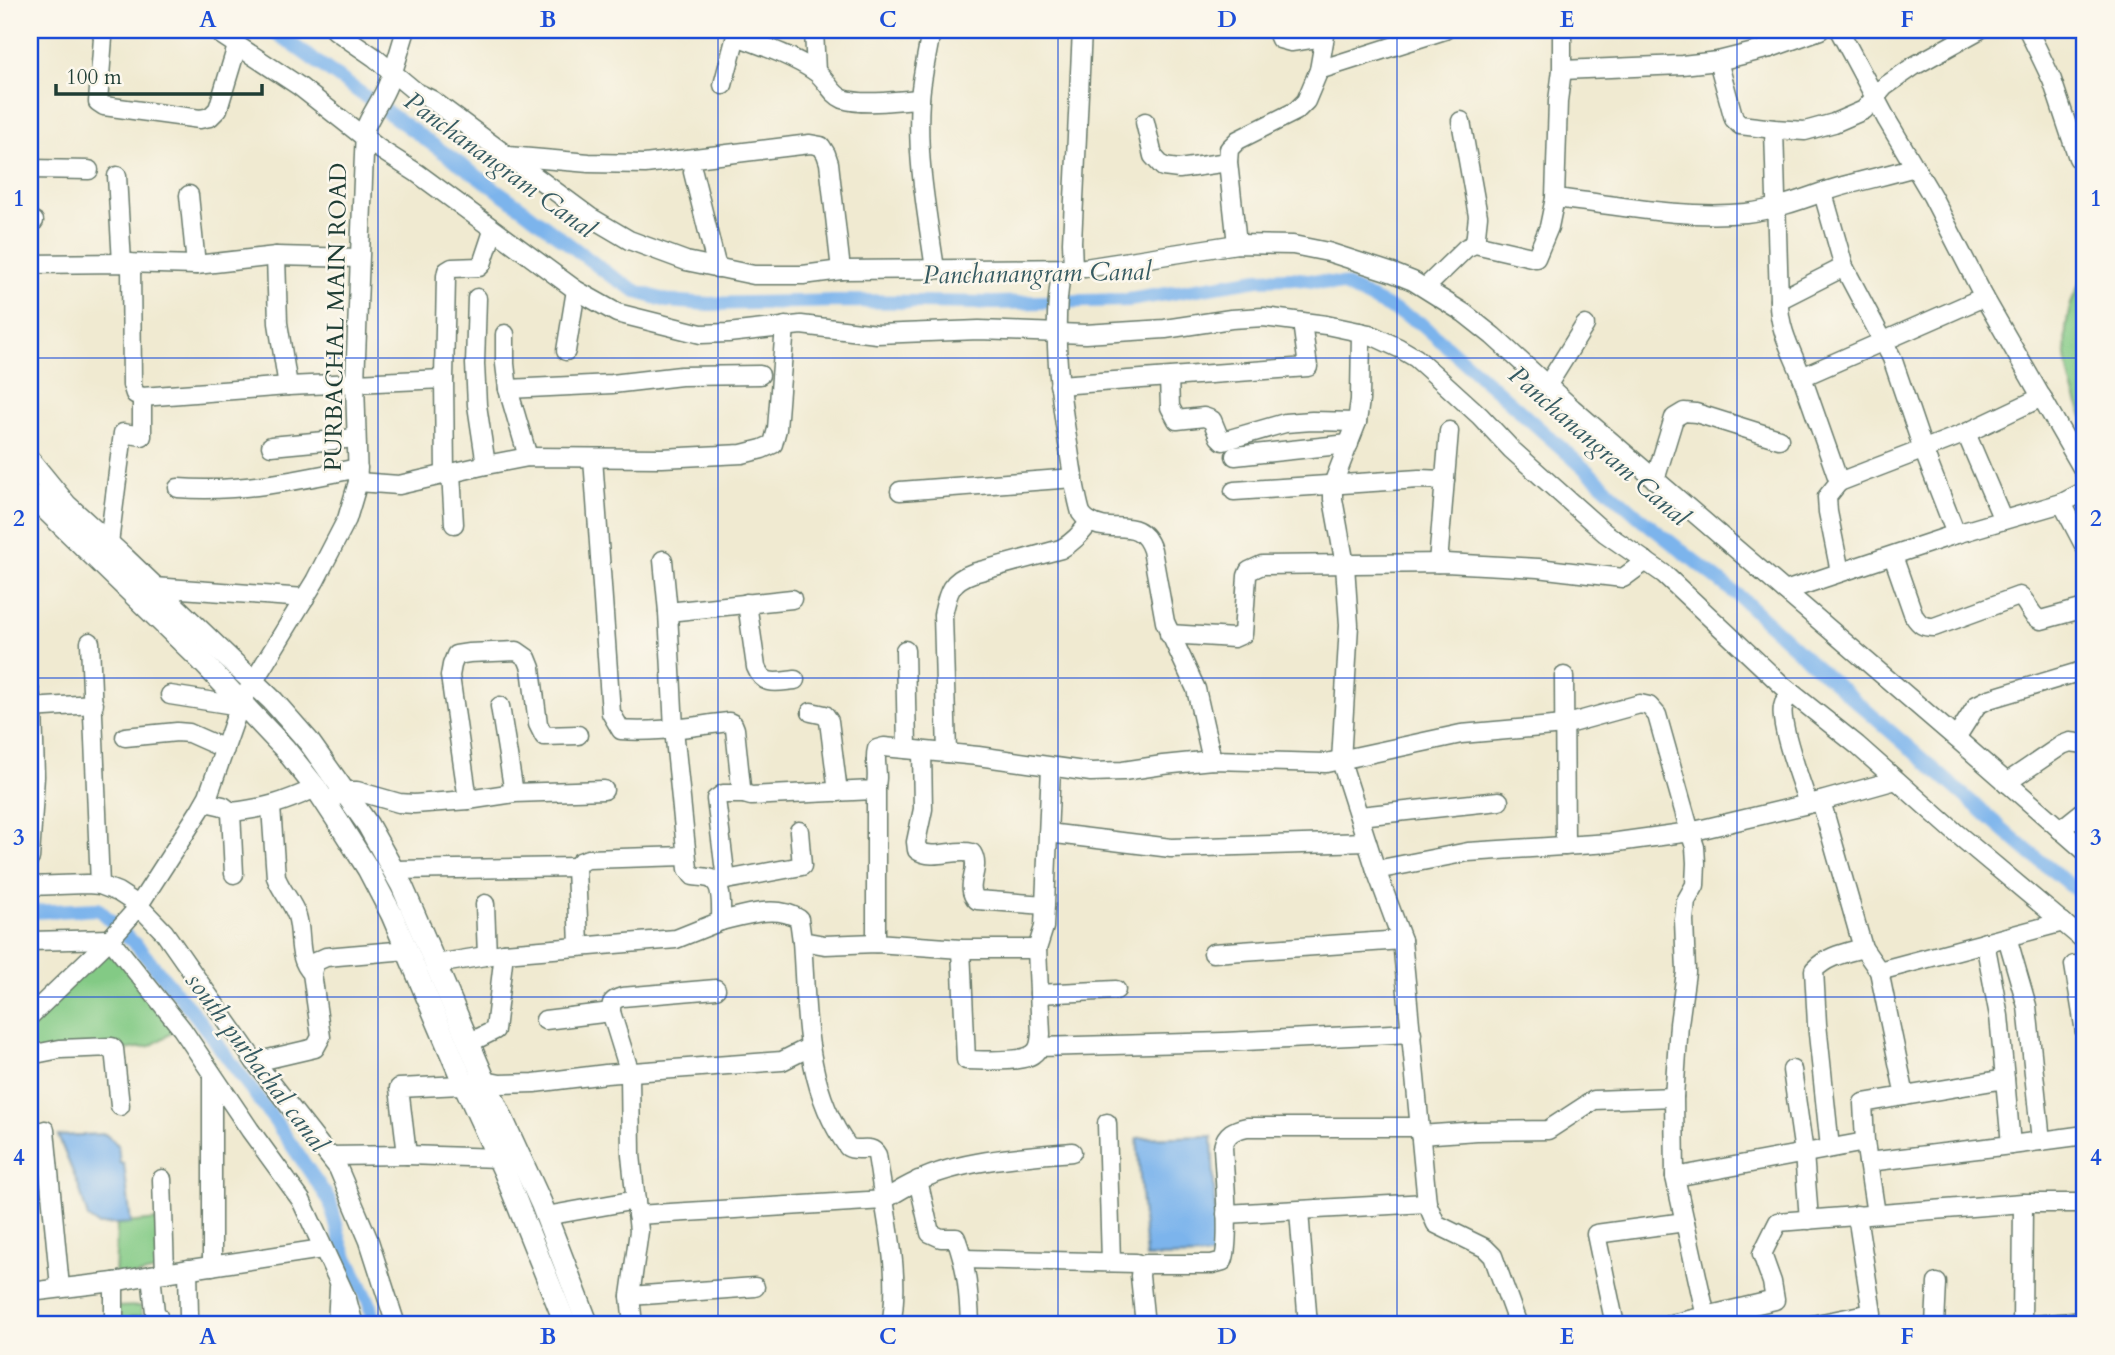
<svg xmlns="http://www.w3.org/2000/svg" width="2115" height="1355" viewBox="0 0 2115 1355" font-family="Cardo,serif">
<rect width="100%" height="100%" fill="#fbf7ec"/>
<filter id="ink" filterUnits="userSpaceOnUse"><feTurbulence type="fractalNoise" baseFrequency=".0143" numOctaves="2"/><feDisplacementMap in="SourceGraphic" scale="14" xChannelSelector="R" yChannelSelector="G"/><feConvolveMatrix kernelMatrix="1 2 1 2 8 2 1 2 1" color-interpolation-filters="sRGB"/></filter>
<filter id="wash" filterUnits="userSpaceOnUse"><feTurbulence type="fractalNoise" baseFrequency=".00686" numOctaves="4" result="noise"/><feDisplacementMap in="SourceGraphic" scale="28" xChannelSelector="R" yChannelSelector="G"/><feGaussianBlur stdDeviation="1.57" result="paint"/><feColorMatrix in="noise" values="0 0 0 0 0 0 0 0 0 0 0 0 0 0 0 0 0 1.4 0 .05"/><feComposite in="paint" operator="in"/></filter>
<g filter="url(#wash)">
<rect width="100%" height="100%" fill="#f0ead1"/>
<g fill="#83ca85" stroke="#51845c" stroke-width="2">
<path d="M2085 274V420C2062 373 2056 319 2085 274Z"/>
<polygon points="112,945 183,1026 150,1046 36,1064 30,1062 30,1019"/>
<polygon points="157,1220 161,1270 115,1280 117,1224"/>
<polygon points="141,1306 142,1317 131,1317 129,1325 114,1325 114,1307"/>
<polygon points="176,1314 189,1316 189,1325 160,1325 158,1316"/>
</g>
<g fill="#7cb4ec" stroke="#4e7890" stroke-width="2">
<polygon points="105,1134 118,1145 120,1163 124,1164 131,1223 98,1225 88,1218 79,1187 58,1136"/>
<polygon points="1212,1136 1217,1256 1146,1257 1137,1138"/>
</g>
<g fill="none" stroke-linecap="round" stroke-linejoin="round">
<g stroke="#7cb4ec" stroke-width="14">
<polyline points="272,30 519,206 608,274 638,292 667,301 708,304 841,301 993,303 1129,300 1258,279 1291,278 1344,285 1422,324 1639,517 1740,597 1805,657 2029,852 2085,897"/>
<polyline points="30,912 98,909 137,946 197,1017 275,1121 330,1201 342,1247 369,1302 374,1325"/>
</g>
</g>
</g>
<g filter="url(#ink)">
<g fill="none" stroke-linecap="round" stroke-linejoin="round">
<defs>
<g id="minor">
<polyline points="101,30 103,38 98,102 104,106 200,119 210,117 218,109 237,46"/>
<polyline points="214,30 299,86 378,148 417,173 576,290 617,313 701,334 728,333 801,325 877,334 979,330 1085,334 1165,329 1231,319 1264,317 1326,325 1369,334 1399,348 1416,358 1434,374 1480,416 1512,450 1605,533 1664,574 1783,686 1857,745 1956,833 2085,941"/>
<polyline points="335,30 374,57 416,92 432,100 590,217 629,240 686,261 754,275 803,275 841,270 1085,268 1237,244 1293,245 1328,252 1393,273 1413,281 1464,313 1493,336 1572,408 1956,738 2085,851"/>
<path d="M736 30V36C763 46 793 56 816 72 827 80 831 94 843 99 864 106 898 100 920 99"/>
<polyline points="814,30 816,72"/>
<path d="M931 30C928 53 921 77 920 100 916 157 927 213 935 269"/>
<polyline points="1276,30 1280,39 1291,42 1324,37"/>
<polyline points="1766,30 1770,48"/>
<polyline points="1839,30 1887,120 1932,196 1984,297 2085,473"/>
<polyline points="2028,30 2052,80 2078,158"/>
<polyline points="1718,61 1734,119 1740,125 1774,129 1805,131 1834,123 1864,110 1884,87 1914,66 1979,30"/>
<polyline points="1319,70 1445,30"/>
<polyline points="1562,70 1682,65 1718,61 1770,48 1820,30"/>
<polyline points="723,85 736,36"/>
<polyline points="1461,121 1478,216 1475,244"/>
<polyline points="1145,122 1153,156 1163,167 1179,169 1228,162"/>
<polyline points="1774,129 1779,300 1844,267"/>
<polyline points="508,156 589,163 645,164 810,144 821,146 826,154 829,163 841,270"/>
<polyline points="30,169 89,170"/>
<polyline points="693,172 717,268"/>
<polyline points="117,176 122,263"/>
<polyline points="1823,193 1844,267 1892,358 1923,449 1956,534"/>
<polyline points="189,195 196,265"/>
<path d="M1555 198C1617 205 1682 219 1746 213 1772 210 1798 201 1823 192 1853 182 1885 176 1915 167"/>
<polyline points="30,221 34,221"/>
<polyline points="1237,244 1228,162 1229,149 1238,140 1296,111 1306,101 1319,70 1326,30"/>
<polyline points="276,256 278,323 288,386"/>
<polyline points="131,263 132,385 135,394 142,397 288,386 444,379"/>
<polyline points="30,264 122,263 196,265 276,256 359,258"/>
<path d="M1062 268C1051 328 1059 390 1069 450 1072 471 1075 492 1081 513 1083 516 1086 519 1089 521 1113 536 1140 514 1152 550L1165 622 1196 689 1212 760"/>
<polyline points="1073,268 1072,242 1082,30"/>
<polyline points="1425,288 1466,248 1475,244 1536,258 1549,227 1555,198 1558,101 1562,70 1562,30"/>
<polyline points="1984,297 1802,377 1839,482 1966,433 2042,397"/>
<polyline points="477,298 475,364 477,405 486,465"/>
<path d="M1779 300C1778 328 1792 352 1802 377"/>
<polyline points="1361,332 1360,400 1357,422 1333,484 1333,499 1345,565 1349,625 1341,761 1376,870 1402,940 1427,1203 1436,1224 1485,1248 1493,1256 1518,1325"/>
<polyline points="505,334 505,364 508,389 528,457"/>
<polyline points="566,351 576,290"/>
<polyline points="1169,378 1170,407 1177,420 1204,417 1212,420 1219,437 1223,441 1285,423 1312,421 1357,422"/>
<polyline points="1059,385 1308,367 1302,322"/>
<polyline points="1547,386 1585,325"/>
<polyline points="508,389 612,384 681,376 760,375"/>
<polyline points="1966,433 2003,520"/>
<polyline points="271,446 356,438"/>
<polyline points="1235,456 1349,444"/>
<path d="M593 458 611 713 621 730C657 733 693 726 729 722L733 724 735 729 741 787 744 794 751 796 874 790C881 777 873 762 877 749L884 747 978 756 1091 772 1123 771 1163 765 1212 760 1326 763 1461 734 1564 725 1640 704 1649 706 1657 715 1690 832 1821 801 1896 780"/>
<polyline points="451,473 454,524"/>
<polyline points="445,475 444,379 446,276 447,271 452,268 479,267 482,264 493,231"/>
<polyline points="1655,480 1674,418 1684,412 1696,413 1779,439"/>
<polyline points="358,482 399,485 486,465 528,457 662,458 742,454 762,449 773,444 777,429 785,326"/>
<polyline points="1839,482 1827,497 1828,512 1840,572"/>
<path d="M178 488C238 493 300 480 358 468"/>
<polyline points="900,491 1074,478"/>
<polyline points="1234,491 1419,479 1445,480"/>
<polyline points="2062,503 2085,491"/>
<polyline points="109,543 123,433 142,436 142,397"/>
<path d="M1893 556 1914 616C1920 625 1923 627 1934 627L2019 596C2029 602 2029 616 2041 620L2085 608"/>
<polyline points="1438,563 1449,431"/>
<polyline points="154,587 305,598"/>
<polyline points="1785,591 1956,534 2062,503 2085,547"/>
<path d="M747 603 756 667C764 687 776 682 795 680"/>
<polyline points="668,612 792,599"/>
<polyline points="1169,634 1234,638 1243,634 1247,576 1249,571 1262,565 1446,563 1538,568 1623,578 1646,561"/>
<polyline points="90,642 100,885"/>
<polyline points="905,650 907,749"/>
<polyline points="1564,676 1565,846"/>
<polyline points="30,691 33,708 35,776 30,858"/>
<path d="M1792 693C1788 697 1784 701 1783 707 1779 726 1802 784 1808 804"/>
<polyline points="170,695 240,706"/>
<polyline points="500,706 514,793"/>
<polyline points="30,708 94,704"/>
<polyline points="811,712 825,715 829,721 838,792"/>
<polyline points="125,737 177,732 189,733 225,749"/>
<polyline points="1956,738 1977,705 1989,699 2085,670"/>
<path d="M922 751 923 809 916 842 917 850C933 861 955 848 972 853 982 869 963 887 977 900L1045 905"/>
<path d="M947 753 943 615C948 592 950 581 973 573L1061 549C1074 542 1081 533 1090 522"/>
<polyline points="2006,783 2062,745 2070,742 2085,744"/>
<polyline points="335,797 344,791 357,791 399,803 414,804 468,800 514,793 604,790"/>
<polyline points="468,800 450,676 452,665 456,655 469,653 517,651 527,658 531,668 538,724 544,736 578,735"/>
<polyline points="1821,801 1863,948 1879,971 1905,1096"/>
<polyline points="205,802 223,806 231,812 234,874"/>
<path d="M271 807 276 877C281 891 292 901 297 916 303 935 296 957 312 973"/>
<path d="M231 812C267 808 282 803 316 788"/>
<polyline points="1360,816 1499,801"/>
<polyline points="2060,830 2085,810"/>
<polyline points="1048,833 1171,848 1367,842"/>
<polyline points="393,870 576,867"/>
<polyline points="1376,870 1468,852 1610,843 1690,832 1695,847 1696,863 1695,885 1686,901 1684,920 1686,972 1679,1024 1674,1097 1675,1177 1706,1317"/>
<polyline points="726,880 716,799 723,794 744,794"/>
<polyline points="715,882 802,866 799,831"/>
<polyline points="30,886 87,884 100,885 118,892 138,905 164,932 255,1062 338,1168 369,1241 396,1325"/>
<polyline points="485,904 487,956"/>
<path d="M721 921C745 915 777 904 799 919L802 941 825 945 876 943 961 949H1037L1044 927 1051 767"/>
<polyline points="2007,937 2027,1006 2041,1141"/>
<polyline points="30,941 110,939 182,1029 250,1130 301,1200 347,1299 354,1325"/>
<polyline points="1985,942 1999,1016 2005,1079"/>
<polyline points="876,943 876,786"/>
<polyline points="579,946 576,867 580,862 588,859 686,856"/>
<path d="M961 949 966 1060C981 1060 1022 1063 1033 1054 1040 1049 1040 1042 1041 1034L1037 949"/>
<polyline points="1213,953 1402,940"/>
<path d="M436 964 504 953 676 939 721 921C721 910 723 885 712 879 708 877 698 877 693 876L688 869 674 729 668 612 663 560"/>
<polyline points="2074,965 2085,1032"/>
<polyline points="1879,971 2063,922"/>
<polyline points="1039,994 1116,990"/>
<path d="M30 1016 110 939 135 911 200 810 208 796 241 702 315 581 347 519 358 482 355 382 365 129C371 113 382 100 388 84 396 66 400 48 406 30"/>
<polyline points="545,1020 611,1012"/>
<polyline points="469,1043 495,1030 504,953"/>
<polyline points="1039,1047 1224,1042 1412,1033"/>
<polyline points="30,1055 60,1049 112,1047 114,1049 120,1106"/>
<polyline points="255,1062 315,1048 321,1037 312,973 315,962 326,957 407,950"/>
<polyline points="1792,1070 1804,1153 1809,1220"/>
<polyline points="1107,1123 1111,1262"/>
<polyline points="45,1130 60,1287"/>
<polyline points="1420,1135 1477,1131 1548,1130 1594,1100 1674,1097"/>
<polyline points="1865,1142 1863,1103 2005,1079 2011,1145 1868,1162"/>
<polyline points="2011,1145 2085,1135"/>
<path d="M1830 1148 1817 1024 1814 970C1827 956 1845 953 1863 948"/>
<polyline points="407,1155 498,1158"/>
<polyline points="329,1156 407,1155 399,1088 461,1085 485,1081 500,1084 534,1083 606,1074 782,1061 810,1047"/>
<polyline points="1675,1177 1865,1142 1876,1214"/>
<polyline points="162,1179 165,1273"/>
<path d="M918 1180 930 1233 941 1238H956C967 1267 969 1295 970 1325"/>
<polyline points="1299,1211 1308,1325"/>
<polyline points="1226,1214 1427,1203"/>
<path d="M637 1215 884 1200 877 1155C871 1143 858 1153 848 1147 804 1088 807 1011 802 941"/>
<polyline points="546,1216 636,1200"/>
<polyline points="964,1259 1136,1263"/>
<polyline points="212,1266 212,1077"/>
<polyline points="188,1269 189,1316"/>
<polyline points="151,1275 155,1312 158,1316"/>
<polyline points="114,1282 114,1325"/>
<polyline points="30,1292 114,1282 151,1275 322,1249"/>
<polyline points="630,1296 755,1287"/>
<polyline points="337,1325 339,1287"/>
<path d="M633 1325 630 1296 639 1231 631 1155 630 1073 611 1012C611 1002 612 1000 622 997L716 989"/>
<path d="M891 1325C899 1283 891 1242 884 1200 895 1193 906 1186 918 1181 960 1160 1026 1156 1072 1152"/>
<path d="M1145 1325 1140 1276 1141 1268 1145 1264H1212L1223 1261C1231 1244 1224 1170 1223 1147 1226 1133 1234 1130 1247 1127H1419"/>
<polyline points="1615,1325 1596,1234 1685,1222"/>
<polyline points="1667,1325 1775,1300 1772,1282 1762,1254 1778,1222 2023,1203 2085,1203"/>
<polyline points="1812,1325 1872,1313 1857,1215"/>
<polyline points="1935,1325 1937,1283"/>
<polyline points="2022,1325 2023,1203"/>
<polyline points="2034,1325 2085,1321"/>
</g>
<g id="major">
<polyline points="30,461 66,505 124,558 273,701 309,742 368,825 402,886 415,916 485,1081 541,1203 588,1325"/>
<polyline points="30,494 201,660 285,749 316,788 337,820 368,869 392,915 464,1084 505,1173 566,1325"/>
</g>
</defs>
<use href="#minor" stroke="#687a6b" stroke-width="21"/>
<use href="#major" stroke="#687a6b" stroke-width="24"/>
<use href="#minor" stroke="#fff" stroke-width="18"/>
<use href="#major" stroke="#fff" stroke-width="21"/>
</g>
</g>
<path fill="none" stroke="#1d4ed8" stroke-width="2" stroke-opacity="0.55" d="M378 30V1325M718 30V1325M1058 30V1325M1397 30V1325M1737 30V1325M30 358H2085M30 678H2085M30 997H2085"/>
<g text-anchor="middle" dominant-baseline="central" stroke-width="5" stroke-linejoin="round" paint-order="stroke">
<g font-size="24" fill="#1f3d34" stroke="#fbf7ec">
<text transform="translate(336 317) rotate(-89)">PURBACHAL MAIN ROAD</text>
</g>
<g font-size="26" font-style="italic" fill="#365b62" stroke="#fbf7ec">
<text transform="translate(500 165) rotate(36)">Panchanangram Canal</text>
<text transform="translate(1037 273) rotate(-1)">Panchanangram Canal</text>
<text transform="translate(1599 446) rotate(41)">Panchanangram Canal</text>
<text transform="translate(257 1062) rotate(53)">south purbachal canal</text>
</g>
</g>
<rect width="2115" height="1355" fill="none" stroke="#fbf7ec" stroke-width="77"/>
<path d="M56 84v10h206v-10" fill="none" stroke="#1f3d34" stroke-width="3.5"/>
<text x="66" y="84" font-size="21" fill="#1f3d34" stroke="#fbf7ec" stroke-width="5" paint-order="stroke">100 m</text>
<rect x="38" y="38" width="2038" height="1278" fill="none" stroke="#1d4ed8" stroke-width="2.5"/>
<g font-size="23" text-anchor="middle" font-weight="bold" fill="#1d4ed8">
<text x="208" y="27">A</text>
<text x="548" y="27">B</text>
<text x="888" y="27">C</text>
<text x="1227" y="27">D</text>
<text x="1567" y="27">E</text>
<text x="1907" y="27">F</text>
<text x="19" y="206">1</text>
<text x="2096" y="206">1</text>
<text x="19" y="526">2</text>
<text x="2096" y="526">2</text>
<text x="19" y="845">3</text>
<text x="2096" y="845">3</text>
<text x="19" y="1165">4</text>
<text x="2096" y="1165">4</text>
<text x="208" y="1344">A</text>
<text x="548" y="1344">B</text>
<text x="888" y="1344">C</text>
<text x="1227" y="1344">D</text>
<text x="1567" y="1344">E</text>
<text x="1907" y="1344">F</text>
</g>
</svg>
